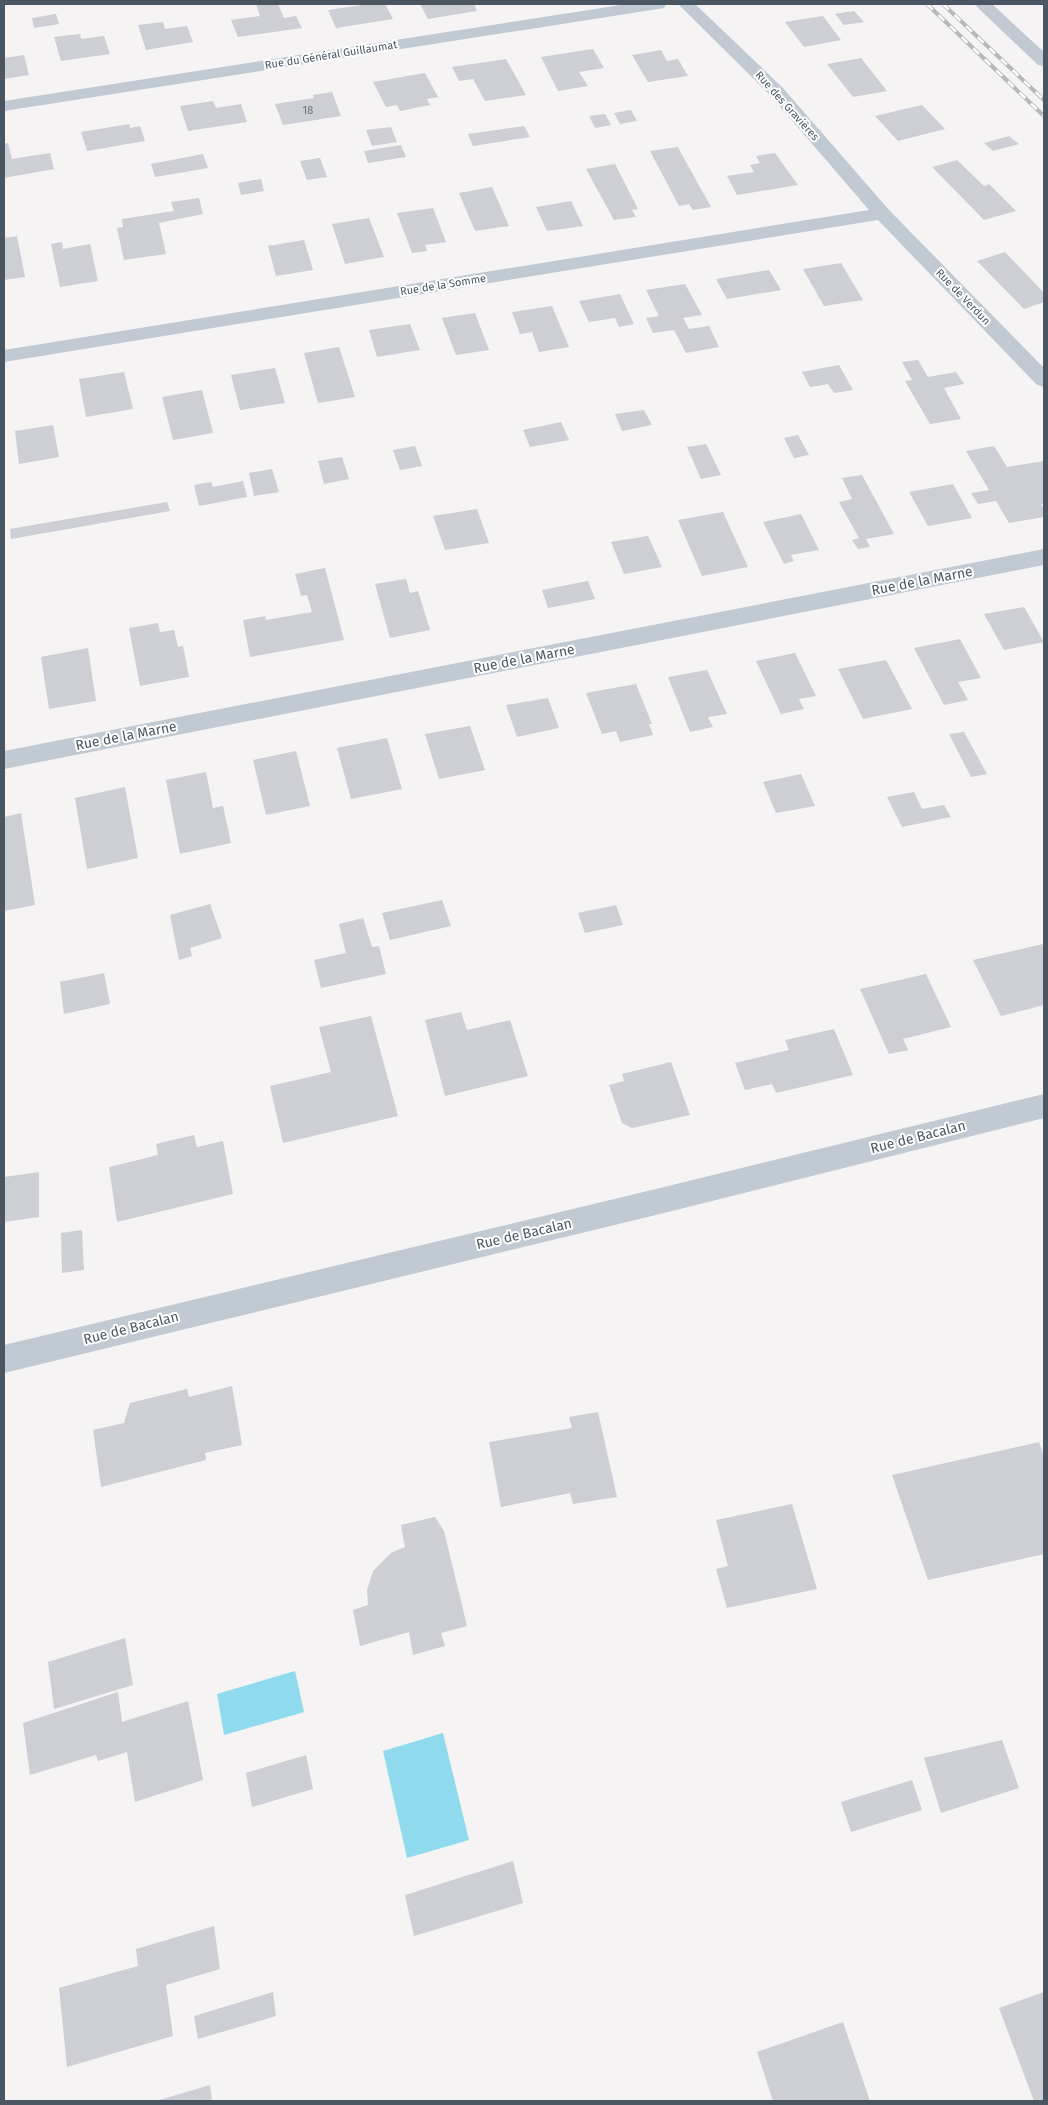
<svg xmlns="http://www.w3.org/2000/svg" width="1048" height="2105" viewBox="0 0 1048 2105" font-family="'Fira Sans',sans-serif">
<rect width="100%" height="100%" fill="#f5f3f3"/>
<g fill="#90daee">
<polygon points="295,1671 304,1712 224,1735 217,1694"/>
<polygon points="443,1733 469,1840 407,1858 383,1751"/>
</g>
<g fill="#cdcfd5">
<polygon points="256,4 278,4 284,18 296,16 302,28 238,37 231,20 260,16"/>
<polygon points="369,4 385,4 393,19 336,28 328,10"/>
<polygon points="420,4 474,4 477,11 428,19"/>
<polygon points="854,11 864,22 844,25 835,14"/>
<polygon points="56,14 59,24 34,28 32,18"/>
<polygon points="823,16 841,40 804,47 785,22"/>
<polygon points="163,22 165,29 187,26 193,42 146,50 138,25"/>
<polygon points="80,34 81,39 104,36 110,54 61,61 54,37"/>
<polygon points="593,49 604,68 579,72 588,86 558,91 541,57"/>
<polygon points="661,50 667,61 678,59 688,76 648,82 632,55"/>
<polygon points="24,55 29,75 4,79 4,58"/>
<polygon points="861,58 887,91 853,97 827,64"/>
<polygon points="506,59 526,95 485,101 473,79 459,81 452,67"/>
<polygon points="425,73 438,97 427,99 430,105 400,111 397,105 386,107 373,82"/>
<polygon points="332,92 341,116 283,125 275,104 314,98 313,95"/>
<polygon points="213,101 216,108 241,104 247,122 188,131 180,106"/>
<polygon points="922,105 945,129 898,141 875,116"/>
<polygon points="631,110 637,121 620,124 614,113"/>
<polygon points="605,114 611,125 595,128 589,116"/>
<polygon points="129,124 130,128 140,126 145,141 87,151 81,132"/>
<polygon points="524,126 530,137 473,146 468,134"/>
<polygon points="391,127 397,142 372,146 366,130"/>
<polygon points="1009,136 1019,144 993,151 984,143"/>
<polygon points="8,143 12,159 50,153 54,169 4,178 4,144"/>
<polygon points="401,145 406,157 368,163 364,151"/>
<polygon points="678,147 681,153 711,207 693,210 689,204 679,206 650,151"/>
<polygon points="775,153 798,185 737,195 727,176 754,172 750,165 760,163 756,156"/>
<polygon points="203,154 208,168 155,177 151,164"/>
<polygon points="320,158 327,177 307,180 300,161"/>
<polygon points="957,160 984,186 989,184 1016,211 984,220 932,167"/>
<polygon points="615,164 638,209 632,210 636,217 614,220 586,169"/>
<polygon points="261,179 264,191 241,195 238,183"/>
<polygon points="492,187 509,226 475,231 459,193"/>
<polygon points="199,198 203,214 159,223 166,254 124,260 117,228 123,227 122,219 174,211 171,202"/>
<polygon points="571,201 583,226 547,231 536,207"/>
<polygon points="433,208 446,242 425,245 427,251 412,253 397,213"/>
<polygon points="369,218 384,257 345,264 332,224"/>
<polygon points="17,236 25,277 4,280 4,238"/>
<polygon points="304,240 313,270 276,276 268,246"/>
<polygon points="62,242 63,249 90,244 98,281 60,287 51,244"/>
<polygon points="1005,252 1044,293 1044,302 1024,309 977,261"/>
<polygon points="841,263 863,300 824,306 803,269"/>
<polygon points="769,270 781,290 727,299 716,279"/>
<polygon points="685,284 702,315 683,318 689,329 709,326 719,347 686,353 674,330 653,333 646,318 659,316 646,290"/>
<polygon points="620,294 634,324 619,327 615,318 589,322 579,301"/>
<polygon points="552,306 569,347 539,352 532,332 520,334 512,312"/>
<polygon points="475,313 489,350 456,355 442,318"/>
<polygon points="410,324 420,350 377,357 369,330"/>
<polygon points="339,347 355,397 318,403 304,353"/>
<polygon points="918,360 928,377 956,372 964,384 944,388 961,419 930,424 905,381 912,380 902,362"/>
<polygon points="839,365 853,390 834,393 828,384 810,387 802,372"/>
<polygon points="275,368 285,403 240,410 231,375"/>
<polygon points="124,372 133,409 86,417 79,379"/>
<polygon points="202,390 213,433 173,440 162,397"/>
<polygon points="644,410 652,425 622,431 615,414"/>
<polygon points="561,422 569,440 530,447 523,430"/>
<polygon points="53,425 59,457 19,464 15,431"/>
<polygon points="798,435 809,455 794,458 784,438"/>
<polygon points="706,444 721,475 701,479 687,447"/>
<polygon points="415,446 422,466 400,470 393,450"/>
<polygon points="994,446 1007,467 1044,461 1044,504 1041,504 1044,509 1044,517 1009,523 996,501 978,504 971,493 989,490 966,451"/>
<polygon points="342,457 349,479 324,484 318,461"/>
<polygon points="272,469 279,492 254,496 249,473"/>
<polygon points="862,475 894,534 866,539 870,547 858,549 852,540 859,538 839,502 852,499 842,478"/>
<polygon points="243,481 247,497 199,506 194,485 211,482 213,487"/>
<polygon points="953,484 972,518 928,526 909,492"/>
<polygon points="167,502 170,511 11,539 10,529"/>
<polygon points="477,509 489,543 445,550 433,516"/>
<polygon points="723,512 748,567 702,576 678,520"/>
<polygon points="801,514 819,550 791,555 794,561 784,564 763,522"/>
<polygon points="648,536 662,567 624,574 611,542"/>
<polygon points="325,568 344,640 250,657 243,620 265,616 266,620 312,612 307,595 301,596 295,574"/>
<polygon points="406,579 410,593 418,591 430,630 390,638 375,584"/>
<polygon points="588,581 595,599 548,608 542,590"/>
<polygon points="1024,607 1044,642 1004,650 984,614"/>
<polygon points="158,623 160,632 174,630 178,647 183,646 189,677 140,686 129,628"/>
<polygon points="960,639 981,678 958,682 968,700 944,705 914,648"/>
<polygon points="88,648 96,701 49,709 41,657"/>
<polygon points="795,653 816,696 799,699 804,709 781,714 756,661"/>
<polygon points="886,660 912,709 863,719 838,669"/>
<polygon points="707,670 727,714 708,717 713,727 690,732 668,677"/>
<polygon points="636,684 652,724 649,724 653,735 620,742 616,731 602,734 586,693"/>
<polygon points="548,698 559,728 517,737 506,705"/>
<polygon points="470,726 485,770 439,779 425,734"/>
<polygon points="964,732 987,774 971,777 949,734"/>
<polygon points="387,738 402,789 351,799 337,748"/>
<polygon points="296,751 310,806 266,815 253,760"/>
<polygon points="206,772 213,808 223,806 231,843 180,854 166,780"/>
<polygon points="801,774 815,806 776,813 763,782"/>
<polygon points="125,787 138,858 87,869 75,798"/>
<polygon points="914,792 922,809 944,805 951,817 902,827 887,797"/>
<polygon points="21,813 35,905 4,911 4,817"/>
<polygon points="442,900 451,926 390,940 382,913"/>
<polygon points="210,904 222,938 190,948 192,956 179,960 170,915"/>
<polygon points="616,905 623,925 585,933 578,913"/>
<polygon points="363,918 372,947 379,946 386,974 321,988 314,960 346,953 339,924"/>
<polygon points="1043,944 1044,1005 1001,1016 973,960"/>
<polygon points="104,973 110,1004 64,1014 60,982"/>
<polygon points="926,974 951,1027 903,1039 908,1050 889,1054 860,989"/>
<polygon points="461,1012 467,1030 510,1020 528,1076 445,1096 425,1020"/>
<polygon points="371,1016 398,1116 283,1143 270,1086 331,1072 319,1027"/>
<polygon points="834,1029 853,1075 776,1093 772,1084 745,1090 735,1063 789,1050 785,1040"/>
<polygon points="671,1062 690,1115 632,1128 622,1123 609,1085 624,1081 622,1074"/>
<polygon points="194,1135 197,1147 223,1141 233,1194 117,1222 109,1167 158,1155 156,1144"/>
<polygon points="39,1172 39,1217 4,1222 4,1177"/>
<polygon points="82,1230 84,1270 62,1273 61,1233"/>
<polygon points="232,1386 242,1445 205,1453 206,1460 101,1487 93,1430 124,1423 130,1403 187,1389 189,1397"/>
<polygon points="598,1412 617,1497 573,1504 570,1493 501,1507 489,1442 572,1428 569,1417"/>
<polygon points="1039,1442 1044,1457 1044,1554 928,1580 892,1475"/>
<polygon points="792,1504 817,1589 727,1608 716,1569 728,1566 716,1520"/>
<polygon points="435,1517 444,1531 467,1626 441,1633 445,1646 413,1655 409,1632 360,1646 353,1610 368,1605 367,1590 373,1571 391,1553 405,1547 401,1525"/>
<polygon points="125,1638 133,1685 54,1709 48,1662"/>
<polygon points="118,1692 122,1722 188,1701 203,1780 135,1802 127,1752 98,1761 96,1755 30,1775 23,1723"/>
<polygon points="1002,1740 1019,1788 941,1813 924,1758"/>
<polygon points="306,1755 313,1789 252,1807 246,1773"/>
<polygon points="912,1780 922,1810 851,1832 841,1802"/>
<polygon points="513,1861 523,1903 414,1936 405,1895"/>
<polygon points="214,1926 220,1969 166,1985 173,2036 67,2067 59,1988 138,1966 136,1949"/>
<polygon points="273,1992 276,2016 198,2039 194,2016"/>
<polygon points="1044,1992 1044,2101 1034,2101 999,2008"/>
<polygon points="843,2022 870,2101 773,2101 757,2052"/>
<polygon points="210,2085 212,2101 156,2101"/>
</g>
<g fill="none" stroke-linecap="round" stroke-linejoin="round">
<g fill="#c1cad2" fill-rule="evenodd">
<polygon points="627,4 666,4 664,8 658,9 4,111 4,101"/>
<polygon points="678,4 695,4 783,88 889,210 1044,368 1044,387 1037,385 878,220 4,362 4,350 869,210 771,96"/>
<polygon points="974,4 992,4 1044,52 1044,66 1038,65"/>
<polygon points="1044,549 1044,565 4,769 4,751"/>
<polygon points="1044,1094 1044,1118 660,1214 4,1373 4,1345 660,1188"/>
</g>
<defs>
<g id="rail">
<polyline points="927,4 1044,116"/>
<polyline points="943,4 1044,100"/>
</g>
</defs>
<use href="#rail" stroke="#b5b8bd" stroke-width="4"/>
<use href="#rail" stroke="#fff" stroke-width="2.5" stroke-dasharray="8" stroke-linecap="butt"/>
</g>
<g text-anchor="middle" dominant-baseline="central" stroke-width="4" stroke-linejoin="round" paint-order="stroke">
<g font-size="11" fill="#4a5661" stroke="#fff">
<text transform="translate(331 55) rotate(-9)">Rue du Général Guillaumat</text>
<text transform="translate(787 106) rotate(48)">Rue des Gravières</text>
<text transform="translate(443 285) rotate(-9)">Rue de la Somme</text>
<text transform="translate(963 297) rotate(46)">Rue de Verdun</text>
</g>
<g font-size="11" fill="#6b747e">
<text x="308" y="110">18</text>
</g>
<g font-size="14" fill="#4a5661" stroke="#fff">
<text transform="translate(922 581) rotate(-11)">Rue de la Marne</text>
<text transform="translate(524 659) rotate(-11)">Rue de la Marne</text>
<text transform="translate(126 736) rotate(-11)">Rue de la Marne</text>
<text transform="translate(918 1137) rotate(-14)">Rue de Bacalan</text>
<text transform="translate(524 1234) rotate(-13)">Rue de Bacalan</text>
<text transform="translate(131 1328) rotate(-14)">Rue de Bacalan</text>
</g>
</g>
<rect width="1048" height="2105" fill="none" stroke="#4a5661" stroke-width="10"/>
</svg>
